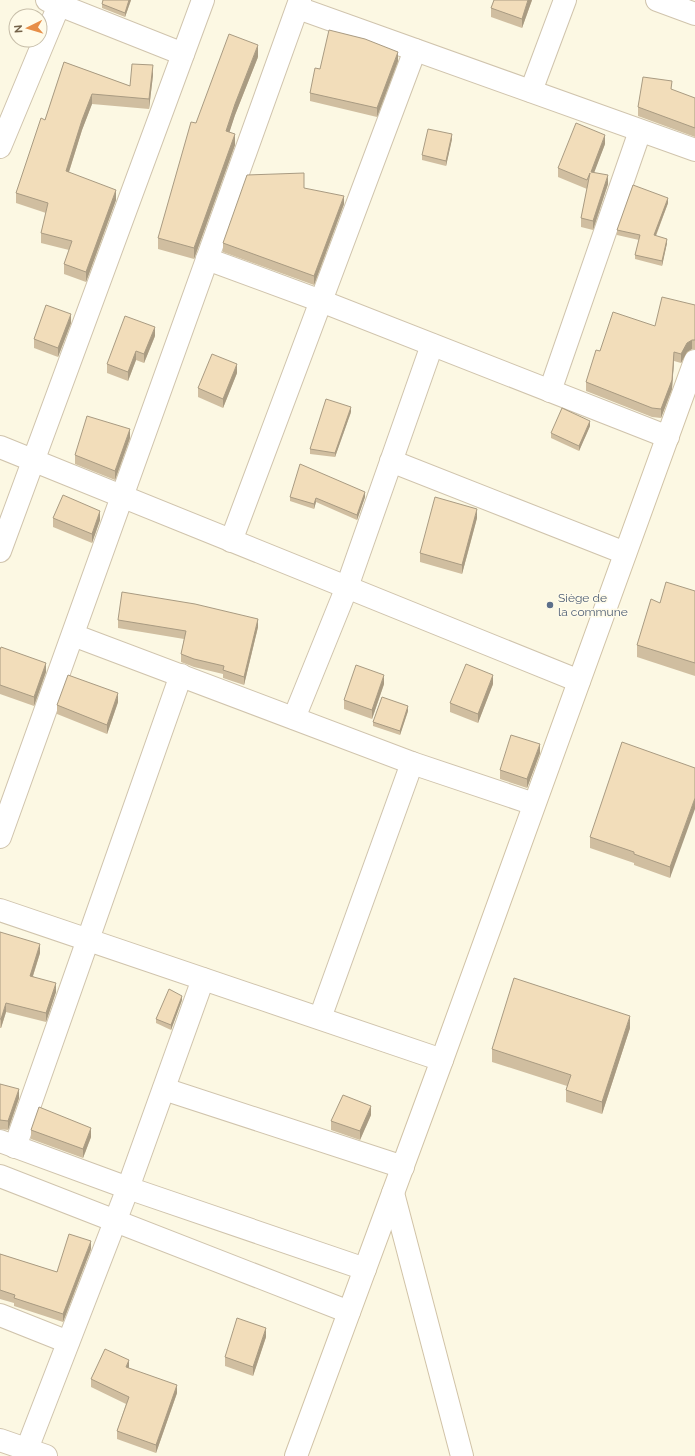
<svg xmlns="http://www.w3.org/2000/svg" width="695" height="1456" viewBox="0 0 695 1456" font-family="Raleway,sans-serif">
<rect width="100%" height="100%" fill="#fcf8e3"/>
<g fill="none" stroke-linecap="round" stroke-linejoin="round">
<defs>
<g id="street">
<polyline points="47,0 183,54"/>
<polyline points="657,0 695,14"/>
<polyline points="298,8 695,150"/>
<polyline points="531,91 565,0"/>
<polyline points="0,147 59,5"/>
<polyline points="207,259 321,301 668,437"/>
<polyline points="550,391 640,131"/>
<polyline points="0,447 579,681"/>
<polyline points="391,461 625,553"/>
<polyline points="231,541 415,50"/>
<polyline points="0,551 203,0"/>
<polyline points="73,635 412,763 534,804"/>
<polyline points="294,718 347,587 432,345"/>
<polyline points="0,837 300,0"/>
<polyline points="0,910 442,1060"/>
<polyline points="320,1018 412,763"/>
<polyline points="164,1089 403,1167"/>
<polyline points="0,1141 128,1188 365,1269"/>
<polyline points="15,1147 181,675"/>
<polyline points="0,1176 349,1312"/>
<polyline points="0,1315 68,1342"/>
<polyline points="0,1440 46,1456"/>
<polyline points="27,1449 128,1188 203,979"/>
</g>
<g id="secondary">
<polyline points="393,1193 462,1456"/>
<polyline points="296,1456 442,1060 695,361"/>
</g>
</defs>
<use href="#street" stroke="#d0c4ad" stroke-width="24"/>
<use href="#secondary" stroke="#d1c3a7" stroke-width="24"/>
<use href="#street" stroke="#fff" stroke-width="22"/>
<use href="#secondary" stroke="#fff" stroke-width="22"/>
</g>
<g fill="#d0bea0">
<polygon points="103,0 131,0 125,17 102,8 102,4"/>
<polygon points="494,0 532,0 522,28 491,17 491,8"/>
<polygon points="258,57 235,115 229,132 235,145 194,259 158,249 158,238 196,123"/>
<polygon points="398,61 377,117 310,101 310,93 320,69"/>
<polygon points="64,62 130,86 153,75 149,109 92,104 82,130 69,172 116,200 86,282 64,274 64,264 69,250 41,243 41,233 46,213 16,203 16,193 45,120"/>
<polygon points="695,98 695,137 638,116 638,107"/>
<polygon points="452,139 446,166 422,160 422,155"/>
<polygon points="605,144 594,172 608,184 593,230 581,227 581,218 587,189 558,177 558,168"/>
<polygon points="668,203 656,236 667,243 662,266 635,259 635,255 639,240 617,235 617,230"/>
<polygon points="344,204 314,285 223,252 223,243"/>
<polygon points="695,305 695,349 692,349 687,352 681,363 674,361 672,389 661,418 652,417 586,391 586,382 600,351 655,326"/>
<polygon points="71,323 58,357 34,348 34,339"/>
<polygon points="155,336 144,363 136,360 128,381 107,373 107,364"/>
<polygon points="237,373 223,408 198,397 198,388"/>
<polygon points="351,412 335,457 310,454 310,449"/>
<polygon points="590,426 579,451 551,438 551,433"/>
<polygon points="130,438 115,480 75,464 75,455"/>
<polygon points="290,497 365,497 357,520 316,502 314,509 290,501"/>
<polygon points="53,518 100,520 92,543 53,527"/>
<polygon points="477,518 462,574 420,562 420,553"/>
<polygon points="695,591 695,676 637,657 637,645 660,603"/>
<polygon points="118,620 258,627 244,685 223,678 223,674 194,667 181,662 181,654 184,639 118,628"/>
<polygon points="0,650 46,672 34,706 0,694"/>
<polygon points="384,684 372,719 344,709 344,700"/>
<polygon points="493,684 478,723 450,712 450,703"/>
<polygon points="118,702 107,734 57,714 57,705"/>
<polygon points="408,711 400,735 373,726 373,722"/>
<polygon points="540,753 527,788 500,779 500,770"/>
<polygon points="695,768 670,878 634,865 634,863 590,848 590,837"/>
<polygon points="0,932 40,953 33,976 56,992 46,1022 6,1012 1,1028 0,1028"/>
<polygon points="182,1000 171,1030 156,1023 156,1019"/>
<polygon points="630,1028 602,1114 566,1102 566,1090 567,1086 492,1062 492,1049"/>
<polygon points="0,1084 19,1098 8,1130 0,1129"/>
<polygon points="371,1115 360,1140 331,1130 331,1121"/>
<polygon points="31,1130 91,1137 83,1158 31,1139"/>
<polygon points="91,1249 63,1322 14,1306 14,1303 0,1299 0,1254 57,1272"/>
<polygon points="266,1337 253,1376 225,1366 225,1357"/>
<polygon points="129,1368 177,1393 156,1453 117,1439 117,1431 126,1404 91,1387 91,1379"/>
</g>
<g fill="#a99b82">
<polygon points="129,0 131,0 125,17 125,13"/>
<polygon points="528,0 532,0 522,28 522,19"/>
<polygon points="258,45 258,57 235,115 226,143 226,131 235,104"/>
<polygon points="398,52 398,61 377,117 377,108"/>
<polygon points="153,65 153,75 149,109 149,99"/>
<polygon points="92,94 92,104 82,130 66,181 66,171 82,120"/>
<polygon points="235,134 235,145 194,259 194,248"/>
<polygon points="452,134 452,139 446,166 446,161"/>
<polygon points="605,135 605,144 591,181 591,172"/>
<polygon points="608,175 608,184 593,230 593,221"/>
<polygon points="116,190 116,200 86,282 86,272"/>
<polygon points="344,196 344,204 314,285 314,276"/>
<polygon points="668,198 668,203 654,240 654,235"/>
<polygon points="667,239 667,243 662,266 662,261"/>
<polygon points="71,314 71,323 58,357 58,348"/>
<polygon points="155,327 155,336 144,363 144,354"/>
<polygon points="692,340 692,349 687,352 681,363 681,354 687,343"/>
<polygon points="136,351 136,360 128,381 128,372"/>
<polygon points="674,352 674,361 672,389 661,418 661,409"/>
<polygon points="237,364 237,373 223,408 223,399"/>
<polygon points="351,407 351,412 335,457 335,453"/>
<polygon points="590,421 590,426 579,451 579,446"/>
<polygon points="130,429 130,438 115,480 115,471"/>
<polygon points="365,492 365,497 357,520 357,515"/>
<polygon points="316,498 316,502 314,509 314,504"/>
<polygon points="477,509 477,518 462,574 462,565"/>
<polygon points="100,511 100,520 92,543 92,534"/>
<polygon points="258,619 258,627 244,685 244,677"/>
<polygon points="46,663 46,672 34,706 34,697"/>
<polygon points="384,675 384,684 372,719 372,710"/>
<polygon points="493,675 493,684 478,723 478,714"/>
<polygon points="118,693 118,702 107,734 107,725"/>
<polygon points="408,706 408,711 400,735 400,731"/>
<polygon points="540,744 540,753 527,788 527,779"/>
<polygon points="695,798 695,809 670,878 670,867"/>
<polygon points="40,944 40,953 30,985 30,976"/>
<polygon points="56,983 56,992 46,1022 46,1013"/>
<polygon points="182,996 182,1000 171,1030 171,1025"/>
<polygon points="6,1003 6,1012 1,1028 1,1019"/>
<polygon points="630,1016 630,1028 602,1114 602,1102"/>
<polygon points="19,1089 19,1098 8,1130 8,1121"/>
<polygon points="371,1106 371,1115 360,1140 360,1131"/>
<polygon points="91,1128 91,1137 83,1158 83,1149"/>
<polygon points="91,1241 91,1249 63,1322 63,1314"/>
<polygon points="266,1328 266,1337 253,1376 253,1367"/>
<polygon points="129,1360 129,1368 126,1367"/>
<polygon points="177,1385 177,1393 156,1453 156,1445"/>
</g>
<g fill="#f2ddba" stroke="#a99b82">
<polygon points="103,0 129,0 125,13 102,4"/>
<polygon points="494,0 528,0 522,19 491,8"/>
<polygon points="329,30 365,39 398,52 377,108 310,93 315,68 320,69"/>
<polygon points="229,34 258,45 235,104 226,131 235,134 194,248 158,238 191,122 196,123"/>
<polygon points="64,62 130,86 132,64 153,65 149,99 92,94 82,120 66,171 116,190 86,272 64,264 72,241 41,233 48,203 16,193 41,118 45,120"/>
<polygon points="643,77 672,81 671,89 695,98 695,128 638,107"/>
<polygon points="576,123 605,135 591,172 608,175 593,221 581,218 590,173 587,180 558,168"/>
<polygon points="428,129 452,134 446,161 422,155"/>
<polygon points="304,173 304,188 344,196 314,276 223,243 247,175"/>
<polygon points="633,185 668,198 654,235 667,239 662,261 635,255 640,235 617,230"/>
<polygon points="662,297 695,305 695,340 692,340 687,343 681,354 674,352 672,380 661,409 652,408 586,382 596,350 600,351 613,312 655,326"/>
<polygon points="46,305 71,314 58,348 34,339"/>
<polygon points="125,316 155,327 144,354 136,351 128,372 107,364"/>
<polygon points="212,354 237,364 223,399 198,388"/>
<polygon points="326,399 351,407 335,453 310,449"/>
<polygon points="562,408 590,421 579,446 551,433"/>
<polygon points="87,416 130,429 115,471 75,455"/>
<polygon points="300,464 365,492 357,515 316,498 314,504 290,497"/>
<polygon points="63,495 100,511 92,534 53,518"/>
<polygon points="435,497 477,509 462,565 420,553"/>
<polygon points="666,582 695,591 695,663 637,645 651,599 660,603"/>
<polygon points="122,592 195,604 258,619 244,677 223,670 224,666 194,659 181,654 186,631 118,620"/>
<polygon points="1,647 46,663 34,697 0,685 0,650"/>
<polygon points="466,664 493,675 478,714 450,703"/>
<polygon points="356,665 384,675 372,710 344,700"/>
<polygon points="68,675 118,693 107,725 57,705"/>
<polygon points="382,697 408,706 400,731 373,722"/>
<polygon points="511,735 540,744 527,779 500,770"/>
<polygon points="622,742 695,768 695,798 670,867 634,854 634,852 590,837"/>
<polygon points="0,932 40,944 30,976 56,983 46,1013 6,1003 1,1019 0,1019"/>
<polygon points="514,978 630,1016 602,1102 566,1090 571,1075 492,1049"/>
<polygon points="169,989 182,996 171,1025 156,1019"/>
<polygon points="0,1084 19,1089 8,1121 0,1120"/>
<polygon points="343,1095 371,1106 360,1131 331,1121"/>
<polygon points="39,1107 91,1128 83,1149 31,1130"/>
<polygon points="69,1234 91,1241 63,1314 14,1298 15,1295 0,1290 0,1254 57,1272"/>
<polygon points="237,1318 266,1328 253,1367 225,1357"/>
<polygon points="105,1349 129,1360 126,1367 177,1385 156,1445 117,1431 129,1397 91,1379"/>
</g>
<circle fill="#5c6f8a" stroke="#fffbe9" stroke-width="1.5" cx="550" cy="605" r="4"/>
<g text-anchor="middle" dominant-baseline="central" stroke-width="3" stroke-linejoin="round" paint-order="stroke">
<g font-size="12" fill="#4e5e75" stroke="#fffbe9" text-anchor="start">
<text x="558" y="598">Siège de<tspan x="558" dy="14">la commune</tspan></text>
</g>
</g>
<g transform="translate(28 28) rotate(265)"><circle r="19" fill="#fffbe9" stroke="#c7bea9"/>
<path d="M0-3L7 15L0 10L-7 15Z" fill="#e78e47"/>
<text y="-6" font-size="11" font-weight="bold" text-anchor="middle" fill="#746249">N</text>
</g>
</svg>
